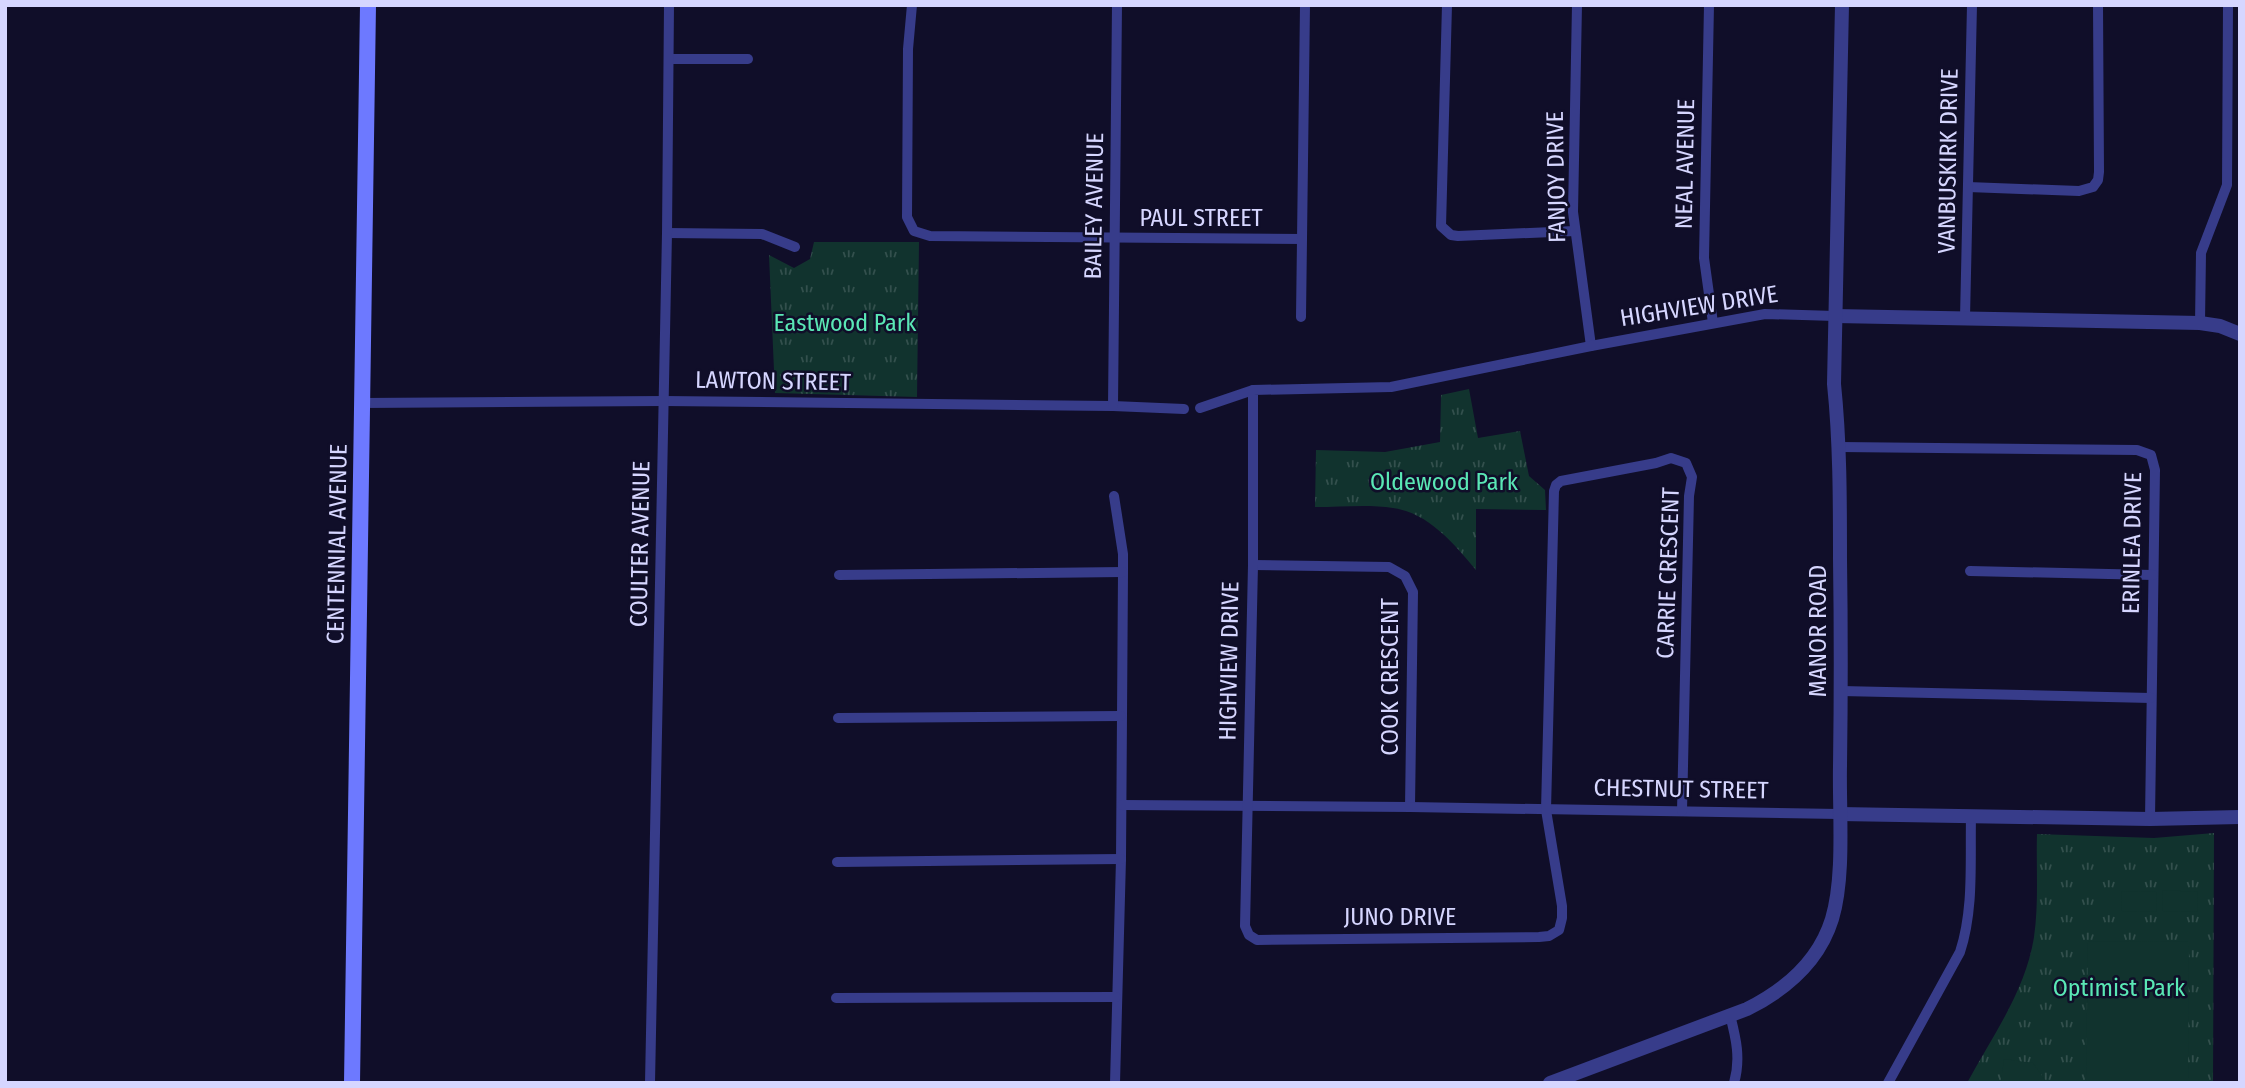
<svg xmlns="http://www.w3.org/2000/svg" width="2245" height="1088" viewBox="0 0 2245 1088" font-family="'Fira Sans Condensed',sans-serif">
<defs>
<pattern id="grass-tufts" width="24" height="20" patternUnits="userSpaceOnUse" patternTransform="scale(1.75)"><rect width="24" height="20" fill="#11332e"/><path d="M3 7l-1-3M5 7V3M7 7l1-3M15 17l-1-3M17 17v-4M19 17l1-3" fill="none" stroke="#33504d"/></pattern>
</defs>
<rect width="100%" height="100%" fill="#100e29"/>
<g fill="url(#grass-tufts)">
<polygon points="814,242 919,242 917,397 775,393 769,255 794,268 810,259"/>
<path d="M1469 389 1478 438 1520 431 1529 476 1545 490 1546 510 1476 509V570C1454 544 1429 513 1393 508 1370 504 1340 507 1315 507L1316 450 1385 452 1440 442 1441 395Z"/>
<path d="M2214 833 2213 1083H1967C1992 1037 2026 990 2034 937 2039 903 2036 868 2037 834L2154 838Z"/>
</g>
<g fill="#11332e">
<polygon points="2163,890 2198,892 2197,912 2162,911"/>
<polygon points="2122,891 2157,892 2156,912 2121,911"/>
<polygon points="2088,941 2189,942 2188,1083 2086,1083"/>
<polygon points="2004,1059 2033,1063 2045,1080 2044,1083 2001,1083"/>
</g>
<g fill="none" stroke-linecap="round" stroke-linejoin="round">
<g stroke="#373c8a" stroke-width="10">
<polyline points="912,5 908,49 907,217 914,231 930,236 1302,239"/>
<polyline points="1447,5 1441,226 1451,235 1458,236 1575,231"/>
<polyline points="1577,5 1573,212 1591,346"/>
<polyline points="1709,5 1704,258 1713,323"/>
<polyline points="669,59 748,59"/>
<polyline points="1968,187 2079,191 2093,187 2098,180 2099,172 2098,5"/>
<polyline points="667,233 762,234 795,247"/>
<polyline points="1301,317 1305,5"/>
<polyline points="1965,318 1972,5"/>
<polyline points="2200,323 2201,253 2227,185 2228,5"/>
<polyline points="362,403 664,401 1113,406 1184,409"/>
<polyline points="1113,406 1117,5"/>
<polyline points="1200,408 1253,390"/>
<polyline points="1840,447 2137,450 2151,455 2155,470 2150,819"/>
<polyline points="1114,496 1123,554 1123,572 1121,859 1115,1083"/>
<polyline points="1253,565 1389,567 1405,576 1413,592 1410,807"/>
<polyline points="1970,571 2153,575"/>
<polyline points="839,575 1123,572"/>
<polyline points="1841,691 2151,698"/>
<polyline points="838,718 1121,716"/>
<polyline points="1122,805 1410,807 1839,814"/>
<polyline points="1682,811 1689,496 1692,477 1686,463 1671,458 1656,463 1561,481 1556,485 1554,491 1546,810 1562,906 1562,918 1559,930 1549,936 1539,937 1257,940 1249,935 1245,926 1253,565 1253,390 1391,387 1591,346 1765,314 1835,316"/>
<polyline points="837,862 1121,859"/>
<polyline points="836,998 1116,997"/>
<path d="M1730 1015C1736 1038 1741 1059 1734 1083"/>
<polyline points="650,1083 667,233 669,5"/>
<path d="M1888 1083 1960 952C1974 909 1970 862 1971 817"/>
</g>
<g stroke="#373c8a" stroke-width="14">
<polyline points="1835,316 2200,323 2220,326 2240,334"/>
<polyline points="1839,814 2150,819 2240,817"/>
<path d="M1550 1083 1747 1009C1785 990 1819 961 1832 919 1845 876 1839 811 1840 766 1841 697 1841 628 1840 559 1840 500 1840 442 1834 384L1842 5"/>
</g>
<polyline stroke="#6d79ff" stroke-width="16" points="352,1083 368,5"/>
</g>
<g text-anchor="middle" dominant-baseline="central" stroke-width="5" stroke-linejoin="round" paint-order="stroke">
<g font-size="24" fill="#d6d6ff" stroke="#100e29">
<text transform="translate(1948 161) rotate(-89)">VANBUSKIRK DRIVE</text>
<text transform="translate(1685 164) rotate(-89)">NEAL AVENUE</text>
<text transform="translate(1556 177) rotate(-91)">FANJOY DRIVE</text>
<text transform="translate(1094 206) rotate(-89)">BAILEY AVENUE</text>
<text x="1201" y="218">PAUL STREET</text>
<text transform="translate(1699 306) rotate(-9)">HIGHVIEW DRIVE</text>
<text transform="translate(773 381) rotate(1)">LAWTON STREET</text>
<text transform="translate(2132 543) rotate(-89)">ERINLEA DRIVE</text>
<text transform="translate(337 544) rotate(-89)">CENTENNIAL AVENUE</text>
<text transform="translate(640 544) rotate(-89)">COULTER AVENUE</text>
<text transform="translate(1668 573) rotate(-88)">CARRIE CRESCENT</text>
<text transform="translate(1818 631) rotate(-90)">MANOR ROAD</text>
<text transform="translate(1229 661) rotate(-89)">HIGHVIEW DRIVE</text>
<text transform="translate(1390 677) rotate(-90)">COOK CRESCENT</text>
<text transform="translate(1681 789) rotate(1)">CHESTNUT STREET</text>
<text x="1400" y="917">JUNO DRIVE</text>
</g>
<g font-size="24" fill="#5ae7b5" stroke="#100e29">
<text x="845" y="323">Eastwood Park</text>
<text x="1444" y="482">Oldewood Park</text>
<text x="2119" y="988">Optimist Park</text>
</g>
</g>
<rect width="2245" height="1088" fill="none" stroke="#d6d6ff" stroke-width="14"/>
</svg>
